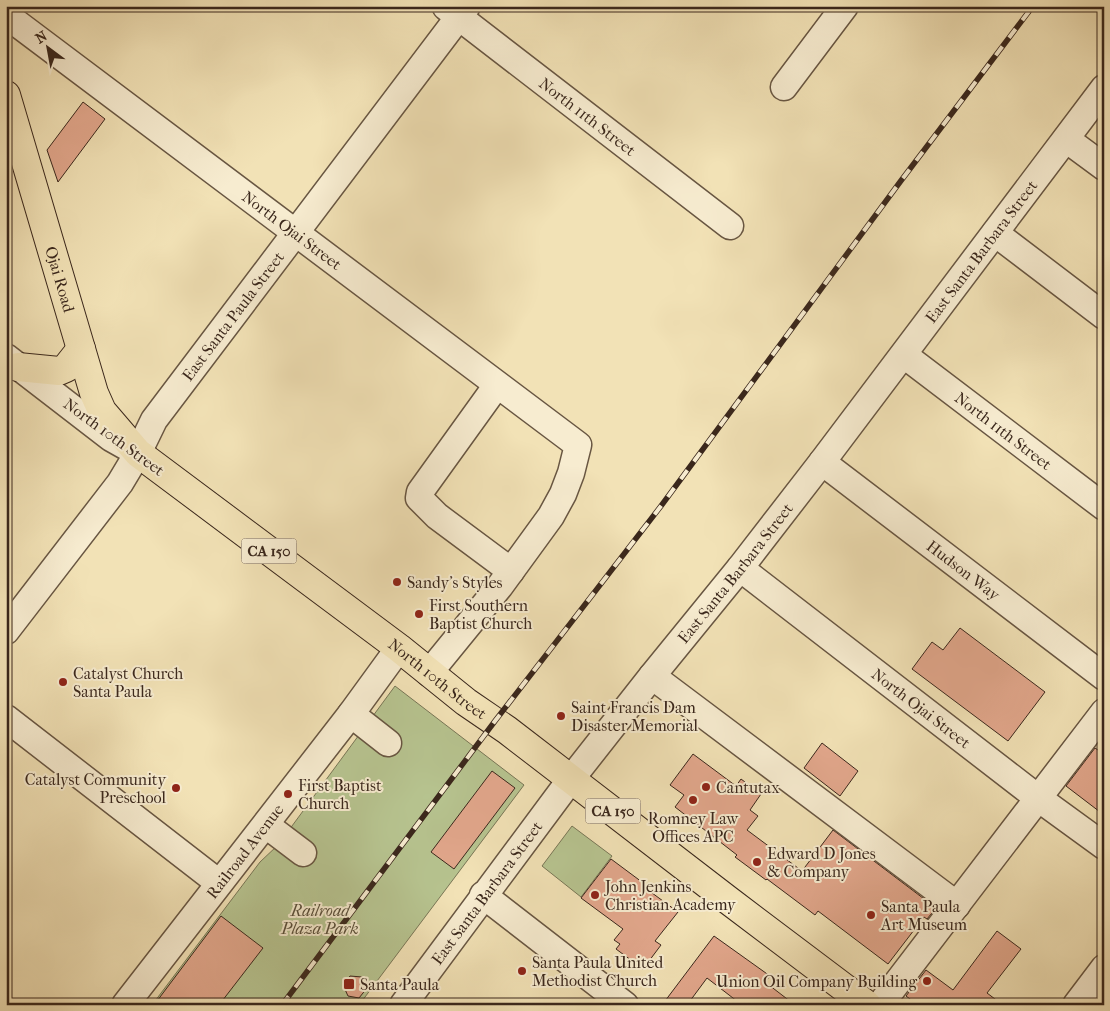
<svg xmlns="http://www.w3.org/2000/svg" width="1110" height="1011" viewBox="0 0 1110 1011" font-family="'IM FELL French Canon',serif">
<rect width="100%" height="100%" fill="#f2e2b6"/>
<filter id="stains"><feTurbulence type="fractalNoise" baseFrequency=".004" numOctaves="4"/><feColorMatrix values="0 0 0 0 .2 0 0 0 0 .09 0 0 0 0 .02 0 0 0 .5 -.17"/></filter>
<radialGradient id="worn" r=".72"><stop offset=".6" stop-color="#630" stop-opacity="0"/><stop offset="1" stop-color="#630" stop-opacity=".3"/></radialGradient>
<g fill="#b7c490" stroke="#787656">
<polygon points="395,686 524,785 359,1005 152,1005 260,862 278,845"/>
<polygon points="572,826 612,856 581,897 542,866"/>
</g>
<g fill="#e2a78c" stroke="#3a271c">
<polygon points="83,102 105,119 58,182 47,150"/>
<polygon points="960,628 1045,692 1008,741 912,669 932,642 943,650"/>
<polygon points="822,743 858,771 840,796 804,768"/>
<polygon points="1095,748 1104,754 1104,815 1066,786"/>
<polygon points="693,754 736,786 741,779 761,794 750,810 758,816 747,830 802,871 833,830 936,908 927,919 924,917 888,964 818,911 815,915 767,879 766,880 735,857 737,855 675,807 684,795 670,785"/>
<polygon points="492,771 515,788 454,869 431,852"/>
<polygon points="611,859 650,888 648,890 678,912 655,941 661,945 643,969 616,949 620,944 614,940 623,929 581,898"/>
<polygon points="221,916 263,948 219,1005 154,1005"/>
<polygon points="997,931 1021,949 987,993 1003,1005 918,1005 906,996 926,970 953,990"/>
<polygon points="714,936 770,976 765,982 795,1005 742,1005 707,978 687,1005 662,1005"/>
<polygon points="350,976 362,977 367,988 359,998 348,996 343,985"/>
</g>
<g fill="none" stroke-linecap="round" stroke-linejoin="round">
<defs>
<g id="minor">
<path id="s1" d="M446 7 730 226"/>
<path id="s2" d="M6 15 578 445 571 473 563 494 551 516 500 586 429 673"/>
<polyline points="784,87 845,6"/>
<polyline points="1066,139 1104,167"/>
<polyline points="995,233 1104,316"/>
<path id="s3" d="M904 355 1104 507"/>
<polyline points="6,357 111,438 127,447"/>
<polyline points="497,385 420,492 419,498 437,516 511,571"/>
<path id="s4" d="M822 462 1104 677"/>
<path id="s5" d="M740 568 1038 798 1104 846"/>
<path id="s6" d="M6 631 120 483 138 453 154 420 467 6"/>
<polyline points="652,676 957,905"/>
<polyline points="351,714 388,743"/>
<polyline points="6,718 219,883"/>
<polyline points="266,825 303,853"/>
<polyline points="483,895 625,1005"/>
<path id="s7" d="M125 1005 351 714 399 648"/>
<path id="s8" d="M403 1005 571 779 652 676 740 568 822 462 1104 88"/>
<polyline points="880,1005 1104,712"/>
<polyline points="1076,1005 1104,968"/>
</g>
<g id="major">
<path id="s9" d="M6 95 94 393 102 411 138 453 399 648 466 702 507 730 728 900 867 1005"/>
<polyline points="18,367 59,371 66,368 81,349"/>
</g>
</defs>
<use href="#minor" stroke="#685642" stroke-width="29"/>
<use href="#major" stroke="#3a271c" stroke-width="30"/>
<use href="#minor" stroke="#f7ecd0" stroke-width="26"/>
<use href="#major" stroke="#f2e2b6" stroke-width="28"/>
<defs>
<polyline id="rail" points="282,1005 495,721 661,506 900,182 1033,6"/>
</defs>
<use href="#rail" stroke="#3a271c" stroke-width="5.5"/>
<use href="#rail" stroke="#f7ecd0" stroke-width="4" stroke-dasharray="11" stroke-linecap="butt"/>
</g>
<g fill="#8f2418" stroke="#f7ecd0" stroke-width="2">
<circle cx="397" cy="582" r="5"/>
<circle cx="419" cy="614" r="5"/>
<circle cx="63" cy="682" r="5"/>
<circle cx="561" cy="716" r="5"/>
<circle cx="706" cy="787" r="5"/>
<circle cx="176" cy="788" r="5"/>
<circle cx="288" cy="794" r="5"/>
<circle cx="693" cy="800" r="5"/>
<circle cx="757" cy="862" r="5"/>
<circle cx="595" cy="895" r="5"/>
<circle cx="871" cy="915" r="5"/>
<circle cx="522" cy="971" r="5"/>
<circle cx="927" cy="981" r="5"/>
<rect x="343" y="978" width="12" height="12" rx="2.5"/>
</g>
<g text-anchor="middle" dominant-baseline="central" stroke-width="4" stroke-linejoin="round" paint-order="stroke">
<g fill="#f7ecd0" stroke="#736252" stroke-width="1">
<rect x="241.5" y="538.5" width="55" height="25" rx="4"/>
<rect x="585.5" y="798.5" width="55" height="25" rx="4"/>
</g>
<g font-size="15" font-weight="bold" fill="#3a271c">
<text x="269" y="551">CA 150</text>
<text x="613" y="811">CA 150</text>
</g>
<g font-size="16" fill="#3a271c" stroke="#f7ecd0">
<text stroke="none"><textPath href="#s1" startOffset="179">North 11th Street</textPath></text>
<text stroke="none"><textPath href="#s2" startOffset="358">North Ojai Street</textPath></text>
<text stroke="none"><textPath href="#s8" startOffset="950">East Santa Barbara Street</textPath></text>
<text stroke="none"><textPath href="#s9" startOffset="192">Ojai Road</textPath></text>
<text stroke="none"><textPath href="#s6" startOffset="389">East Santa Paula Street</textPath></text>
<text stroke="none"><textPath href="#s3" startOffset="125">North 11th Street</textPath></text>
<text transform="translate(114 437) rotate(36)">North 10th Street</text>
<text stroke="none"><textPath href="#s4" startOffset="178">Hudson Way</textPath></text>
<text stroke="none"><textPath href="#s8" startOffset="545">East Santa Barbara Street</textPath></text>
<text stroke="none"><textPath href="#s9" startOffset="761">North 10th Street</textPath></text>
<text stroke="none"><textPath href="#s5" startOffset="229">North Ojai Street</textPath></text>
<text stroke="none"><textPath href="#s7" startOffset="195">Railroad Avenue</textPath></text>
<text stroke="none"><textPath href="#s8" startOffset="140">East Santa Barbara Street</textPath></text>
</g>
<g font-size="16" fill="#3a271c" stroke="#f7ecd0" text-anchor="start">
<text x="407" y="582">Sandy's Styles</text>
<text x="429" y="605">First Southern<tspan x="429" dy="18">Baptist Church</tspan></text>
<text x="73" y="673">Catalyst Church<tspan x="73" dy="18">Santa Paula</tspan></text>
<text x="571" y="707">Saint Francis Dam<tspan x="571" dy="18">Disaster Memorial</tspan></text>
<text x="166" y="779" text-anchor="end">Catalyst Community<tspan x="166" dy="18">Preschool</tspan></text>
<text x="298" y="785">First Baptist<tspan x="298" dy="18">Church</tspan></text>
<text x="716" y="787">Cantutax</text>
<text x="693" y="818" text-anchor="middle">Romney Law<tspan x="693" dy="18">Offices APC</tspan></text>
<text x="767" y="853">Edward D Jones<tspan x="767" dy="18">&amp; Company</tspan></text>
<text x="605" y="886">John Jenkins<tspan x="605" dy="18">Christian Academy</tspan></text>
<text x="881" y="906">Santa Paula<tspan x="881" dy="18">Art Museum</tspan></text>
<text x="532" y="962">Santa Paula United<tspan x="532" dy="18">Methodist Church</tspan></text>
<text x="917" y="981" text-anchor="end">Union Oil Company Building</text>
<text x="360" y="984">Santa Paula</text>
</g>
<g font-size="16" font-style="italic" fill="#594e39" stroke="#f7ecd0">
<text x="320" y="910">Railroad<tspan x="320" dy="18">Plaza Park</tspan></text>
</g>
</g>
<rect width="1110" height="1011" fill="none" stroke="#f2e2b6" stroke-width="25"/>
<rect x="8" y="8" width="1095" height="996" fill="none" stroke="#3a271c" stroke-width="2.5"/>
<rect x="12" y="12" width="1085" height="986" fill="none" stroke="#3a271c"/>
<g transform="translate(48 48) rotate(328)" stroke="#f7ecd0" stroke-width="4" paint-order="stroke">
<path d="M0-4L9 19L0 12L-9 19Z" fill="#3a271c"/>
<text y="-8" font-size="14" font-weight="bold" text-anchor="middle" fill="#3a271c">N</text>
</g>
<rect width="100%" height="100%" filter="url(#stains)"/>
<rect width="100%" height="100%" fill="url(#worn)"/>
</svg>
